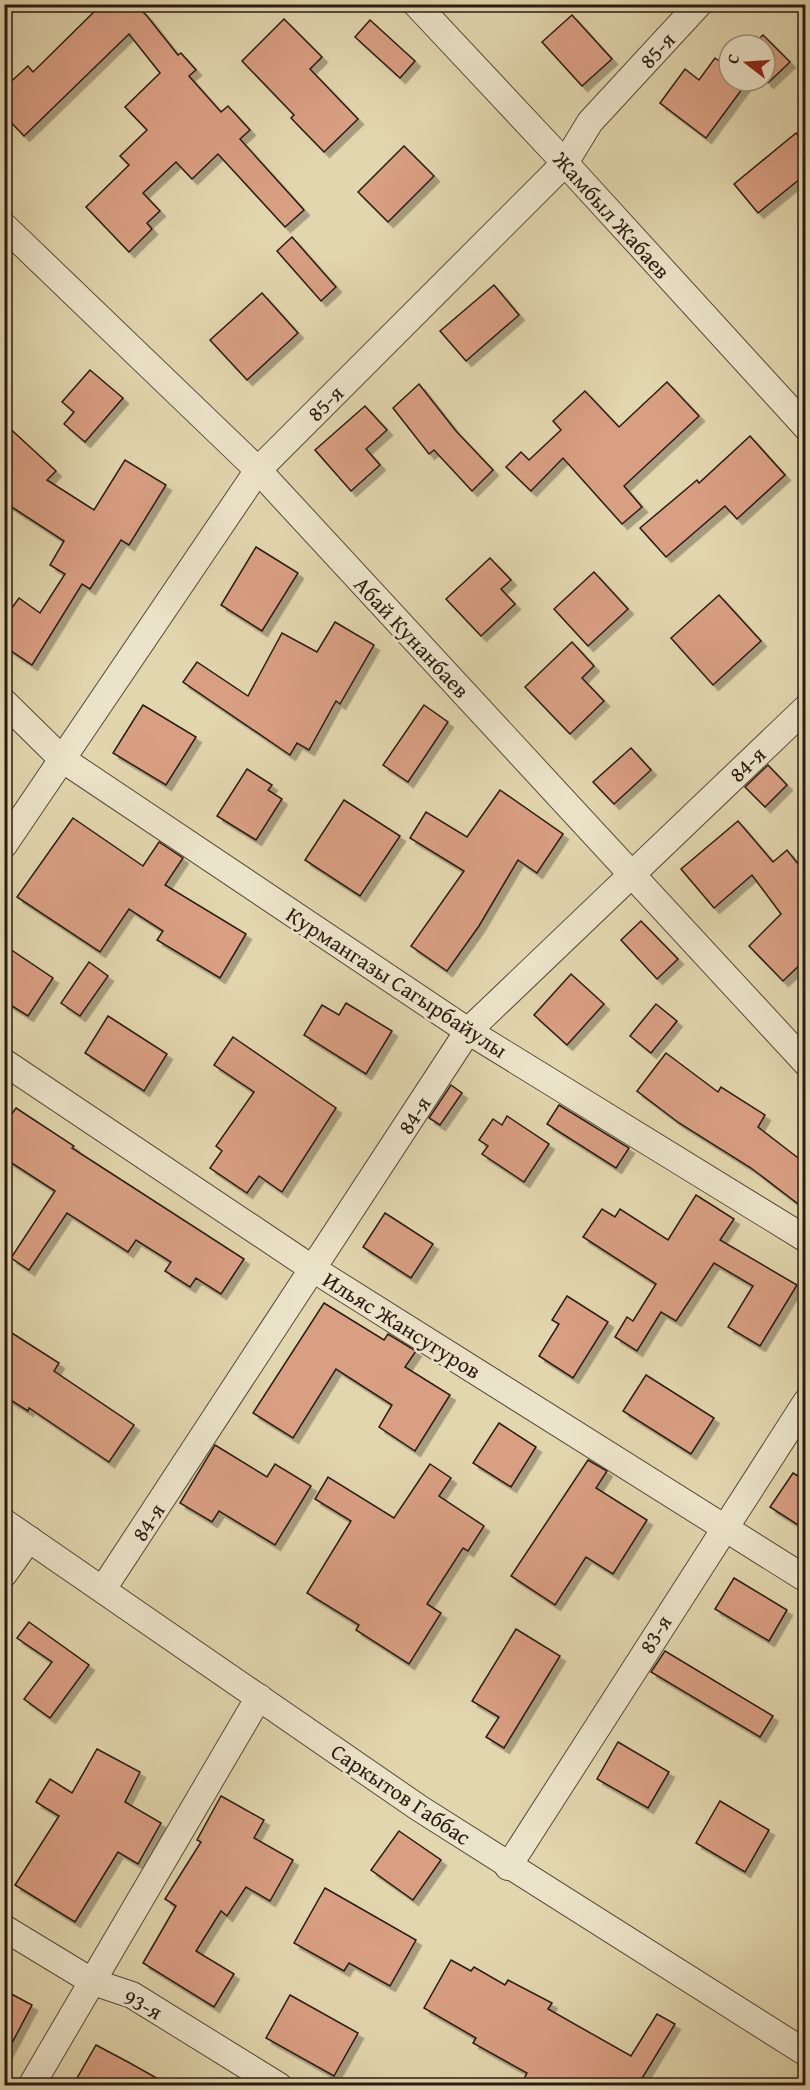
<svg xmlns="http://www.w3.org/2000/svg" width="810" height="2090" viewBox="0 0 810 2090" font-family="'Gentium Book Plus',serif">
<defs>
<filter id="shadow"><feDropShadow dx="5.5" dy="5.5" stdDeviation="0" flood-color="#0004"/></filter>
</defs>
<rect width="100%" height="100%" fill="#e2d6ae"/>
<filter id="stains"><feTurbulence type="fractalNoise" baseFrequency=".00333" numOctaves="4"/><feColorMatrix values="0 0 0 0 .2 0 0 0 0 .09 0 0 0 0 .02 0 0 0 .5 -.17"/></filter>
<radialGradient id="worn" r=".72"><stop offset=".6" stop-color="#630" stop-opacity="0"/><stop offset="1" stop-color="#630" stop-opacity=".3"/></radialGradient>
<g fill="#d99f83" stroke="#291b12" stroke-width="1.5" filter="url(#shadow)">
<polygon points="102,4 135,4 147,16 178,55 181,53 196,70 189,76 221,112 228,106 250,130 240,139 304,210 285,227 218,154 192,179 176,162 143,193 160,211 147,223 152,229 129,252 86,207 129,165 120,156 147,130 125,107 160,73 129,34 24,136 4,115 4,88 28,66 33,72"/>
<polygon points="572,15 612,59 582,86 542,42"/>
<polygon points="284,19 322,57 310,69 358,119 324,152 291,118 294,115 242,61"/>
<polygon points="370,20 415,61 400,78 355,37"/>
<polygon points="763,35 790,62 768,83 765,80 765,45 752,45"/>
<polygon points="715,58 729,68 729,81 748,81 706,138 660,103 685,69 699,80"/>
<polygon points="796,133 806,144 806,174 758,213 734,184"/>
<polygon points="404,146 434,176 388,222 358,192"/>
<polygon points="292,237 336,287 321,301 277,251"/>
<polygon points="494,285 519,315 466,361 440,331"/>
<polygon points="262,293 298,333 247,380 210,340"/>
<polygon points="90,370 123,398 85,442 64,424 74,412 62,402"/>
<polygon points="667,382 699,416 624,486 642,507 622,524 563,458 531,491 506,467 521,452 529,460 561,430 553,421 585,391 619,427"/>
<polygon points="419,384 456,431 493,470 472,491 434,450 429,454 393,408"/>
<polygon points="365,406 387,430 366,449 380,465 351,491 315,450"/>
<polygon points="4,423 56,471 47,480 94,510 125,460 166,485 129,545 121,540 90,589 82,584 32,665 4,646 4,619 19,598 40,613 65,574 50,565 64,541 4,502"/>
<polygon points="750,436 785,475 737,519 725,506 666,557 640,528 697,480 699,483"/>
<polygon points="256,547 298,573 262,631 221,605"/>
<polygon points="490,558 511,580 501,589 515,604 481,636 446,599"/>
<polygon points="594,572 628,609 588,646 554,609"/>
<polygon points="719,595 761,641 713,685 671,638"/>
<polygon points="335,622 374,645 340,704 336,701 309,750 297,743 290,755 183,682 197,662 248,696 282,633 317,652"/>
<polygon points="572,642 594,666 582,678 604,701 570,734 525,687"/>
<polygon points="143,705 196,737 166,785 113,753"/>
<polygon points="424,705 448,722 408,782 383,765"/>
<polygon points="631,748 651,770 614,804 593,782"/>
<polygon points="768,765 787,785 765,807 745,787"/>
<polygon points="247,769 272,785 268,790 282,799 256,840 217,816"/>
<polygon points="500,790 563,834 537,873 518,860 479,926 447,971 411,946 464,871 410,838 426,812 467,837"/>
<polygon points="344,800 400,836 360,896 305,860"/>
<polygon points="73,818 143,866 159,842 183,858 165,885 246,934 220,978 157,940 163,931 129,909 100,952 17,897"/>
<polygon points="738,821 773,862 787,850 806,874 806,959 783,981 749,946 781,914 752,875 714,908 681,869"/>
<polygon points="641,921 678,959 657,979 621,940"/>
<polygon points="4,945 53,978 28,1016 4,1001"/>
<polygon points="89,962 108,976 80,1016 61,1003"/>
<polygon points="571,974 604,1004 567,1045 534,1015"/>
<polygon points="346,1003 392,1031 366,1074 304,1035 322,1005 339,1015"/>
<polygon points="656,1004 677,1021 651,1053 630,1036"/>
<polygon points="108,1016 167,1054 144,1091 85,1053"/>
<polygon points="233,1037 336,1108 282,1192 259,1176 247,1193 210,1168 222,1151 216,1146 254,1092 214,1065"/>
<polygon points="666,1053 718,1092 721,1087 765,1115 758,1127 806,1164 806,1210 751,1168 679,1123 637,1091"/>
<polygon points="451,1085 462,1093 440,1125 429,1118"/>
<polygon points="559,1105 629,1148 616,1168 547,1124"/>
<polygon points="16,1108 74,1146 72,1148 244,1259 221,1294 196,1278 190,1287 165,1271 171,1262 136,1240 128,1252 67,1213 29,1270 11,1258 55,1191 4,1158 4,1125"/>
<polygon points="507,1116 549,1144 524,1182 482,1154 488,1146 479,1140 493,1119 502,1125"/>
<polygon points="696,1195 734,1219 720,1240 797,1285 760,1346 728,1327 753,1286 714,1263 676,1321 661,1312 637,1351 615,1337 627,1317 633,1321 656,1284 583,1237 602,1209 615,1217 620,1209 668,1240"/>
<polygon points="385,1213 433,1244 411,1278 363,1247"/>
<polygon points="567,1296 608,1322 573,1378 539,1356 559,1324 552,1320"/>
<polygon points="324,1303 384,1340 388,1334 416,1351 405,1367 450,1395 415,1451 379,1427 392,1405 336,1369 293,1438 253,1413"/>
<polygon points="4,1328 59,1363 54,1371 134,1425 109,1462 29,1408 28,1411 4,1396"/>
<polygon points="646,1375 714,1418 691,1454 623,1411"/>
<polygon points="499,1423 536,1447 511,1487 473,1463"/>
<polygon points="215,1445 267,1477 275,1464 311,1486 275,1545 219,1511 212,1522 180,1503"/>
<polygon points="588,1460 607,1471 596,1488 647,1520 613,1574 586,1557 555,1605 511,1576"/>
<polygon points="430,1464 451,1478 439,1496 484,1526 468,1551 463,1548 427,1604 441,1613 409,1664 356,1630 359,1625 307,1593 351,1521 315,1499 328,1477 394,1518"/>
<polygon points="793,1473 806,1481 806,1530 770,1507"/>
<polygon points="734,1578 787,1610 769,1641 715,1609"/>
<polygon points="29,1622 89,1665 50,1718 24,1699 52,1662 17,1638"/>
<polygon points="516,1629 560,1656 504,1748 486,1737 499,1717 472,1701"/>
<polygon points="665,1651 773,1716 760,1737 651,1672"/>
<polygon points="618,1742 669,1772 648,1808 597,1779"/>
<polygon points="97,1749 140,1772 125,1802 161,1823 138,1864 118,1852 75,1922 15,1885 59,1816 36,1802 50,1779 72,1793"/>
<polygon points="221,1796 264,1820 254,1838 293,1860 270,1901 246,1887 227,1916 221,1911 196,1951 234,1974 214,2007 143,1963 176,1906 165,1899 201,1842 197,1840"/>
<polygon points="720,1801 769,1830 745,1872 696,1843"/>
<polygon points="399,1831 441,1860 413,1900 371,1870"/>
<polygon points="325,1888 416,1940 390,1986 349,1963 344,1971 294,1943"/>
<polygon points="451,1960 471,1971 474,1967 505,1985 508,1980 552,2003 548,2009 631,2056 657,2014 675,2024 638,2085 521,2085 527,2073 473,2043 476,2038 424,2008"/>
<polygon points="4,1990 32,2005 4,2058"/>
<polygon points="290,1995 358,2033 334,2076 266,2038"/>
<polygon points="96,2045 128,2062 169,2085 73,2085"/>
</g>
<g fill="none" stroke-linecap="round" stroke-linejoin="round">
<defs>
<g id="minor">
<polyline points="416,4 565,163 806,427"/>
<polyline points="4,226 258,470 806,1063"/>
<polyline points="4,702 62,759 468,1031 806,1239"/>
<polyline points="4,845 258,470 565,163 590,122 699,4"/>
<polyline points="4,1062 313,1269 806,1579"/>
<polyline points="4,1522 419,1808 806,2053"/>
<polyline points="4,1574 29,1539"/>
<polyline points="103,1589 468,1031 806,708"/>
<polyline points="508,1867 806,1402"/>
<polyline points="4,1928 93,1982 132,1995 279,2086"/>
<polyline points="31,2086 259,1697"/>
</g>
</defs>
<use href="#minor" stroke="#574a39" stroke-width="28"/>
<use href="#minor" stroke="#ece4ca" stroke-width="26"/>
</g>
<g text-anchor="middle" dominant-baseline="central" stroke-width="5" stroke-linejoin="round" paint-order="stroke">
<g font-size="22" fill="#291b12" stroke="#ece4ca">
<text transform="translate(657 50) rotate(-47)">85-я</text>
<text transform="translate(612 215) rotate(48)">Жамбыл Жабаев</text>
<text transform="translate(325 403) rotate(-45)">85-я</text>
<text transform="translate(412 637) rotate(47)">Абай Кунанбаев</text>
<text transform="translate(747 764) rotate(-44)">84-я</text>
<text transform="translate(397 982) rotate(33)">Курмангазы Сагырбайулы</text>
<text transform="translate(414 1115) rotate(-57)">84-я</text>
<text transform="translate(402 1325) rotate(32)">Ильяс Жансугуров</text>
<text transform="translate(148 1522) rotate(-57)">84-я</text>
<text transform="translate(655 1634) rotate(-58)">83-я</text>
<text transform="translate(401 1794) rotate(34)">Саркытов Габбас</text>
<text transform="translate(143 2004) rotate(28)">93-я</text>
</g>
</g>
<rect width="810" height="2090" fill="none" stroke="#e2d6ae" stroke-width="24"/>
<rect x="6" y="6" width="798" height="2078" fill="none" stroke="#291b12" stroke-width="3"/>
<rect x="12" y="12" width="786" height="2066" fill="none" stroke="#291b12" stroke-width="1.5"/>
<g transform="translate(747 63) rotate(287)"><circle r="28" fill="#ece4ca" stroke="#9e9480" stroke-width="1.5"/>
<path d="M0-4.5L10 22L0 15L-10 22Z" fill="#8f2418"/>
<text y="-9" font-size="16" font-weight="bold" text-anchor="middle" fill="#291b12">С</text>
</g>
<rect width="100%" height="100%" filter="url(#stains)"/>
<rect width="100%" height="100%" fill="url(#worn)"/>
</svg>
